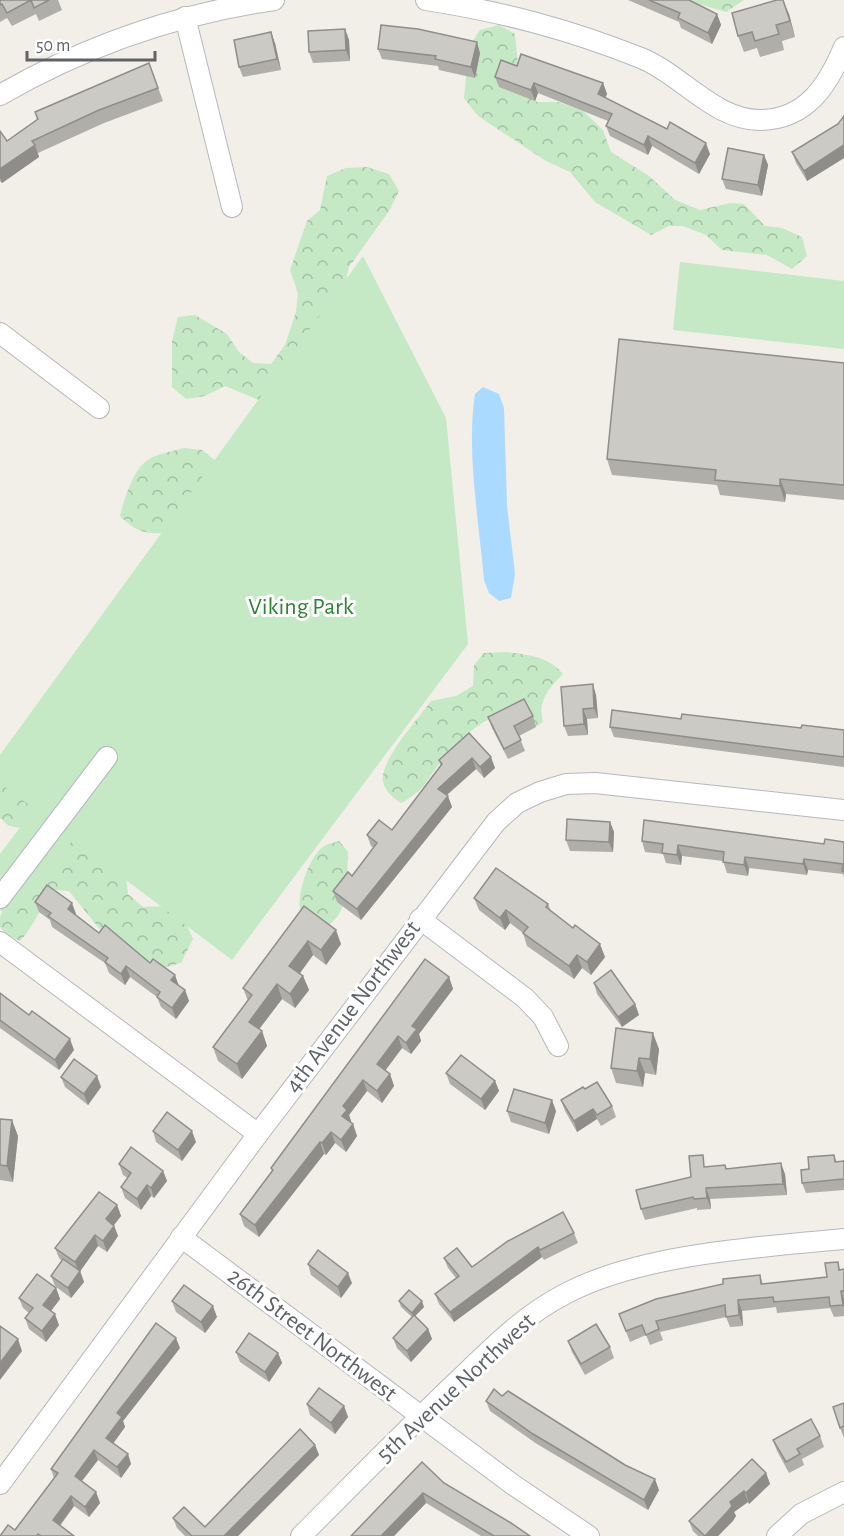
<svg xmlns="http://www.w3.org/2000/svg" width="844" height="1536" viewBox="0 0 844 1536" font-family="'Alegreya Sans',sans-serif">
<defs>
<pattern id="forest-crowns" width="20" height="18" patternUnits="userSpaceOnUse" patternTransform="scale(1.5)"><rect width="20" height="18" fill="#c5e8c5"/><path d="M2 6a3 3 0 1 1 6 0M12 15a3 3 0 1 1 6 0" fill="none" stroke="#a3c0a4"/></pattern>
</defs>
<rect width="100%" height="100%" fill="#f1efe8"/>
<g fill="url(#forest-crowns)">
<polygon points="685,0 744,0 726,12"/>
<polygon points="499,25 515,34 520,86 537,102 558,102 583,111 603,130 611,152 649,176 675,200 700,210 730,203 744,204 765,226 782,228 802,237 807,256 792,269 767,255 722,250 706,235 683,226 669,226 651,235 595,202 570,172 546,161 478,116 464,98 469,47 480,30"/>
<polygon points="367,167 389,174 399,191 389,211 349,267 341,301 271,405 225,386 205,396 186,399 172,387 172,341 178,317 195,315 227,334 239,352 253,363 271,364 285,345 296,312 298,293 290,270 307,221 320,210 327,176 346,168"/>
<path d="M184 448 202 450 217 462 178 533C151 533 141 537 120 516 125 498 133 467 151 458 161 453 173 451 184 448Z"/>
<path d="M507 652C528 655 549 656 563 674 549 688 537 701 543 722L531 730 501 713C476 724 457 741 440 763 424 783 425 790 401 803 392 797 386 792 383 782 379 761 419 718 431 701L456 696 473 686 474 665 484 653Z"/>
<polygon points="66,738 27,829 9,826 0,818 0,771"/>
<path d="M66 830 123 850 128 894 143 907C176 905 180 908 193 939L181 963 155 970 106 937 69 891 54 890C40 907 34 926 20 941L6 934 0 927V917L5 906Z"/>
<path d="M339 841 348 852C346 879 352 920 319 929 312 924 301 919 300 909 297 892 310 853 326 845 330 843 335 843 339 841Z"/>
</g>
<g fill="#c5e8c5">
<polygon points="363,256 446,418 468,644 232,960 73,840 11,919 0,910 0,854 34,809 0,783 0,755"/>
<polygon points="680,262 844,281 844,349 673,330"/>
</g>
<path fill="#aadaff" d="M483 387 499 394 504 408 507 505 515 574 511 598 499 601 489 593 484 580C479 521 466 451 475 394Z"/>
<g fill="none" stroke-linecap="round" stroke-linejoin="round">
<defs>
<g id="street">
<path d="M426 0C503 12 568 29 641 58 681 74 715 121 761 120 807 119 828 85 844 47"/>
<polyline points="185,17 232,207"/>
<path d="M0 95C85 46 177 14 274 0"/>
<polyline points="0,333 99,408"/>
<polyline points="0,898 107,757"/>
<polyline points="420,919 525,998 543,1017 558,1046"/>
<polyline points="0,942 258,1134"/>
<polyline points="181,1237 512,1484 589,1536"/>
<polyline points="0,1484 258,1134 496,822 517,803 540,792 566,784 595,783 844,810"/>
<path d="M301 1536C350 1487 399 1437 449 1389 485 1355 520 1317 565 1294 640 1254 759 1247 844 1239"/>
<polyline points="777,1536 801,1514 844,1492"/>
</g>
</defs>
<use href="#street" stroke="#b5b8bc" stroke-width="22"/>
<use href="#street" stroke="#fff" stroke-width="20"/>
</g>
<g fill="#afaea9">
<polygon points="0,0 58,0 62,10 39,21 36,14 12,26 7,18 0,22"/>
<polygon points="628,0 689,0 717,14 721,25 712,44 681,28 679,22"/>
<polygon points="789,14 795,37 782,41 784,50 760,57 757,48 744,52 738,36"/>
<polygon points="345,29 349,40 350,61 313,63 309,52"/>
<polygon points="275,43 281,70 243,77 239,67"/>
<polygon points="378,49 480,53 475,78 439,70 438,66 382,59"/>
<polygon points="149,63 163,101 104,123 38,153 39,157 2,183 0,181 0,131 7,141 37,120 35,112"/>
<polygon points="517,66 603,83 607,94 605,98 710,154 699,174 652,146 648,155 610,136 606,126 608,121 538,93 535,101 499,87 495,77"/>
<polygon points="844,116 844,158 807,181 796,163 792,152 838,124"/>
<polygon points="764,155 768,165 762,196 726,189 722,179"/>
<polygon points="844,363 844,500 786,494 785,502 720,495 717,485 612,475 607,459"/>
<polygon points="596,695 598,718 587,719 588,735 568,736 564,726"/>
<polygon points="533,716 536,727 519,736 525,751 508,759 492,728 488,717"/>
<polygon points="681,719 801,728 844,730 844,767 614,737 610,727"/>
<polygon points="469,733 495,768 484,778 476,769 447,795 452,807 361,920 337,902 333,891 352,876 374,848 371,846 367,835 392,830 441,766 439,760"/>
<polygon points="610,822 614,832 613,852 570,851 566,840"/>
<polygon points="642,841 824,844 844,842 844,877 843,874 808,870 807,875 749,868 748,876 727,873 723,861 682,856 681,865 666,863 663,854 645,852"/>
<polygon points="474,898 548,904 551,911 605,957 591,975 582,968 574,979 527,946 523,933 510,923 505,930 479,910"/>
<polygon points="35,902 76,914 75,915 99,933 185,990 189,1001 176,1019 161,1007 157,997 130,977 125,985 109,973 105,963 52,927 50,920 39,912"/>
<polygon points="304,906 341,944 326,965 313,955 300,973 303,976 309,990 295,1008 282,999 259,1029 262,1031 267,1046 242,1079 218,1061 213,1047 248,1001 243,988"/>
<polygon points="449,977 453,989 419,1034 421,1041 411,1054 402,1048 385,1071 390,1074 394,1086 382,1103 367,1091 349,1115 351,1121 351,1122 353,1124 357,1136 346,1152 335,1143 326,1155 324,1154 259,1237 244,1226 240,1214 272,1171 271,1168"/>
<polygon points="594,983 635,1004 639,1015 622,1027 597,994"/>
<polygon points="0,993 74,1050 59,1070 0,1028"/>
<polygon points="659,1049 656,1075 645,1073 643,1087 616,1083 611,1068"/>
<polygon points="446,1073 495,1081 499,1091 485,1110 450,1084"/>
<polygon points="97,1076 101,1087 88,1105 65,1087 61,1077"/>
<polygon points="585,1089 612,1106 616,1117 601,1126 597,1119 577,1132 565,1111 561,1100"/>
<polygon points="507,1111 556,1111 549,1134 511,1122"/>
<polygon points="0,1119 18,1136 13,1182 0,1180"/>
<polygon points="153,1131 196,1142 182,1161 156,1142"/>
<polygon points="834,1155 837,1162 844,1161 844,1190 806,1193 802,1183"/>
<polygon points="119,1164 163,1171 167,1181 154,1198 151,1196 141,1210 125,1198 121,1187 128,1178 123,1175"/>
<polygon points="707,1166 785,1174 787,1195 710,1199 711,1209 697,1210 697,1208 645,1220 641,1209"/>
<polygon points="117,1205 121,1216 114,1225 118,1236 107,1252 98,1246 80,1271 84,1282 71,1298 55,1286 51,1276 62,1261 59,1258 55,1248"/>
<polygon points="574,1233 578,1243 544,1260 542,1257 454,1322 439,1304 435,1294 456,1278 448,1268 444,1258 472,1267"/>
<polygon points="838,1262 840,1270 844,1269 844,1316 834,1317 830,1308 777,1313 776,1307 742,1311 743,1326 730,1327 726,1317 660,1332 663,1340 650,1345 646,1335 630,1342 619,1314 760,1275 763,1284 827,1277"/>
<polygon points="308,1264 352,1283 341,1298 311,1275"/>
<polygon points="56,1288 60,1299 51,1311 59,1325 46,1342 29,1329 25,1318 29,1313 23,1308 19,1298"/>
<polygon points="172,1301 217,1317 205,1333 176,1312"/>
<polygon points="399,1301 424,1307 415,1316 428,1329 432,1339 411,1362 397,1348 393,1338 412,1317 401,1307"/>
<polygon points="568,1341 610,1347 614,1358 585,1375 572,1352"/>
<polygon points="180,1348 123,1421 125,1427 113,1443 128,1454 131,1464 121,1478 98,1460 82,1481 96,1492 100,1503 89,1517 74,1506 60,1526 74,1536 0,1536 15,1530 54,1478 51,1469"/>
<polygon points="236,1352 278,1353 282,1363 269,1382 240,1362"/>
<polygon points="502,1396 659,1490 648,1510 537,1444 490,1411 486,1401"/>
<polygon points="844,1403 844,1438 840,1428"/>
<polygon points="307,1404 344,1406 348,1417 335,1434 310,1415"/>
<polygon points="820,1436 824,1447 802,1459 804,1465 789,1473 777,1451 773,1440"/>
<polygon points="315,1445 319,1455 238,1536 185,1536 177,1528 173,1518 205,1527"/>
<polygon points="422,1462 444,1483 530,1536 481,1536 426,1503 394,1536 351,1536"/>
<polygon points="766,1473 770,1484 749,1504 748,1502 734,1512 736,1516 718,1536 698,1536 693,1531 689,1521"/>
</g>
<g fill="#8f8d8a">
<polygon points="783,0 789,14 795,37 790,21"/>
<polygon points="717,14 721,25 712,44 708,33"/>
<polygon points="345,29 349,40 350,61 346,50"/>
<polygon points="271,32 275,43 281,70 277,59"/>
<polygon points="477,42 480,53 475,78 471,67"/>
<polygon points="534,83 538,93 535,101 531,90"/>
<polygon points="603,83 607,94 602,105 598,94"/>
<polygon points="648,136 652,146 648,155 644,145"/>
<polygon points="706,143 710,154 699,174 695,163"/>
<polygon points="35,145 39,157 2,183 0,178 0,169"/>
<polygon points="844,145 844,158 807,181 804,171"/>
<polygon points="764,155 768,165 762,196 758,185"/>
<polygon points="780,479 786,494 785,502 780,486"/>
<polygon points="593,684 596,695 598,718 594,708"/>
<polygon points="583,709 587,719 588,735 584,724"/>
<polygon points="491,757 495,768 484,778 480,767"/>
<polygon points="472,758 476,769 442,799 438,789"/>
<polygon points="448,796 452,807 361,920 357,909"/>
<polygon points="610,822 614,832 613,852 609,842"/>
<polygon points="678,845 682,856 681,865 677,855"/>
<polygon points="745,857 749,868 748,876 744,865"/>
<polygon points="804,859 808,870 807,875 803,864"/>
<polygon points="72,903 76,914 71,920 68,909"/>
<polygon points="506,910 510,923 505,930 500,918"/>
<polygon points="336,930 341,944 326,965 321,950"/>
<polygon points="308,941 313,955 295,980 289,966"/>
<polygon points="600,944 605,957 591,975 587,962"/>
<polygon points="577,955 582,968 574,979 569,966"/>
<polygon points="126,966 130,977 125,985 121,974"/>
<polygon points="175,975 179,986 171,980"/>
<polygon points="303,976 309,990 295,1008 290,994"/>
<polygon points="449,977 453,989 419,1034 421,1041 411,1054 406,1043 412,1026"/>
<polygon points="277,984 282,999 254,1036 249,1022"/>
<polygon points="185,990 189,1001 176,1019 172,1008"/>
<polygon points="635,1004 639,1015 622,1027 618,1017"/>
<polygon points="262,1031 267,1046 242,1079 237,1064"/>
<polygon points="653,1033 659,1049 656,1075 650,1059"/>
<polygon points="398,1036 402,1048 381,1076 377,1064"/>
<polygon points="70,1039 74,1050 59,1070 55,1060"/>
<polygon points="639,1058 645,1073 643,1087 637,1071"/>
<polygon points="390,1074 394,1086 382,1103 377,1091"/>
<polygon points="97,1076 101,1087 88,1105 84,1094"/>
<polygon points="363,1080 367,1091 349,1115 351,1121 347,1128 342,1116 343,1106"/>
<polygon points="495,1081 499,1091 485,1110 481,1099"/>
<polygon points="552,1100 556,1111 549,1134 545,1123"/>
<polygon points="593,1109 597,1119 577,1132 574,1121"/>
<polygon points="12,1120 18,1136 13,1182 7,1166"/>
<polygon points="353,1124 357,1136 346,1152 341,1140"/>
<polygon points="192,1131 196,1142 182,1161 178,1150"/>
<polygon points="331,1132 335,1143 326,1155 322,1143"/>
<polygon points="320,1142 324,1154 259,1237 255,1225"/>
<polygon points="781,1163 785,1174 787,1195 783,1184"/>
<polygon points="163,1171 167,1181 154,1198 151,1188"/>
<polygon points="147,1185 151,1196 141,1210 137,1199"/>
<polygon points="706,1188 710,1199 711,1209 707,1198"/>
<polygon points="117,1205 121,1216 110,1230 106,1219"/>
<polygon points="114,1226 118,1236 107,1252 103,1241"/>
<polygon points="95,1235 98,1246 79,1273 75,1262"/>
<polygon points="538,1247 542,1257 454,1322 450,1312"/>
<polygon points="80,1271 84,1282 71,1298 68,1288"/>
<polygon points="348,1273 352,1283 341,1298 338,1287"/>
<polygon points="56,1288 60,1299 47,1316 43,1305"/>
<polygon points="841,1291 844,1299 844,1308 843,1305"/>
<polygon points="738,1300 742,1311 743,1326 739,1315"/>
<polygon points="422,1301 424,1307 413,1318 412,1313"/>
<polygon points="213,1306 217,1317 205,1333 201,1322"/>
<polygon points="55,1314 59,1325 46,1342 42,1331"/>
<polygon points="428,1329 432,1339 411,1362 407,1351"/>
<polygon points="176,1338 180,1348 123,1421 125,1427 110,1448 106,1438 117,1413"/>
<polygon points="18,1339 22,1351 0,1380 0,1363"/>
<polygon points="278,1353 282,1363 269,1382 265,1372"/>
<polygon points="344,1406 348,1417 335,1434 331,1423"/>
<polygon points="315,1445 319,1455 238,1536 224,1536"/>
<polygon points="94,1450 98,1460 78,1486 75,1476"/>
<polygon points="128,1454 131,1464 121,1478 117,1467"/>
<polygon points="766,1473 770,1484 749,1504 746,1493"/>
<polygon points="655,1479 659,1490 648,1510 644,1500"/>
<polygon points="744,1491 748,1502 734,1512 736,1516 733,1521 718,1536 705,1536 730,1502"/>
<polygon points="96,1492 100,1503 89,1517 85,1507"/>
<polygon points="423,1493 426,1503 394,1536 381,1536"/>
<polygon points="71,1496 74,1506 56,1530 53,1520"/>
</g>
<g fill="#cccac5" stroke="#8f8d8a" stroke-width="1.5">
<polygon points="0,0 49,0 34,8 31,0 7,13 2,4 0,5"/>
<polygon points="649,0 689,0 717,14 708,33 678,18 680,13"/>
<polygon points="777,0 783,0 790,21 776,25 779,34 755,41 752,32 738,36 732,13"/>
<polygon points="381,25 418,29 477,42 471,67 435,59 436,56 378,49"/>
<polygon points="345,29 346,50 309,52 308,31"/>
<polygon points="271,32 277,59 239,67 234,40"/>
<polygon points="521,54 603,83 598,94 667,129 670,122 706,143 695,163 648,136 644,145 606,126 612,114 534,83 531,90 495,77 501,60 517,66"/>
<polygon points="149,63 158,88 99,110 32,141 35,145 0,169 0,131 7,141 38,119 35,112"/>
<polygon points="844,116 844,145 804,171 792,152 838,124"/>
<polygon points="728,148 764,155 758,185 722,179"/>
<polygon points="619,339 844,363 844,485 780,479 780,486 715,480 716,470 607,459"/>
<polygon points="593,684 594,708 583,709 584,724 564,726 561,687"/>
<polygon points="524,699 533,716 514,726 521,740 504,749 488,717"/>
<polygon points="612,710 681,719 682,714 801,728 802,725 844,730 844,757 610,727"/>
<polygon points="469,733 491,757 480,767 472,758 438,789 448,796 357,909 333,891 348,872 352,876 377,843 367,835 379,820 392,830 442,764 439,760"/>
<polygon points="567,819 610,822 609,842 566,840"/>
<polygon points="644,820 824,844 825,839 844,842 844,872 842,871 843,864 804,859 803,864 745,857 744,865 723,862 724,852 678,845 677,855 662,853 663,844 642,841"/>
<polygon points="496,868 548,904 546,907 573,928 575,925 600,944 587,962 577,955 569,966 523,933 528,927 506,910 500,918 474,898"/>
<polygon points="47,885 72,903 68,909 99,933 105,925 150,963 153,959 175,975 171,980 185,990 172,1008 157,997 160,992 126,966 121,974 105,962 108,958 48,916 51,913 35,902"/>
<polygon points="304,906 336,930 321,950 308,941 289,966 303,976 290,994 277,984 249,1022 262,1031 237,1064 213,1047 252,995 243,988"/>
<polygon points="425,959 449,977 412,1026 417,1029 406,1043 398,1036 377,1064 390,1074 377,1091 363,1080 343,1106 347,1110 342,1116 353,1124 341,1140 331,1132 322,1143 320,1142 255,1225 240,1214 273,1170 271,1168"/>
<polygon points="611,970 635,1004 618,1017 594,983"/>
<polygon points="0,993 29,1015 32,1011 70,1039 55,1060 0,1020"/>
<polygon points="616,1028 653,1033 650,1059 639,1058 637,1071 611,1068"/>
<polygon points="461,1055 495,1081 481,1099 446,1073"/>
<polygon points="74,1059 97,1076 84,1094 61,1077"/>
<polygon points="597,1082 612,1106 597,1115 593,1109 574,1121 561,1100 583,1087 585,1089"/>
<polygon points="514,1089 552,1100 545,1123 507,1111"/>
<polygon points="167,1112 192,1131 178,1150 153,1131"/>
<polygon points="0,1119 12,1120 7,1166 0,1165"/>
<polygon points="131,1147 163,1171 151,1188 147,1185 137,1199 121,1187 131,1173 119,1164"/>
<polygon points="703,1155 704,1167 725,1165 726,1169 781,1163 783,1184 706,1188 707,1198 694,1199 693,1197 641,1209 636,1190 691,1177 689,1156"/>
<polygon points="834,1155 835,1162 844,1161 844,1179 802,1183 801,1170 809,1169 808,1157"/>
<polygon points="99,1192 117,1205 106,1219 114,1226 103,1241 95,1235 75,1262 55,1248"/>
<polygon points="563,1212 574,1233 540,1250 538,1247 450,1312 435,1294 459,1276 444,1258 457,1248 472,1267 508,1241"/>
<polygon points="318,1250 348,1273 338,1287 308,1264"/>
<polygon points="63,1259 80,1271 68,1288 51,1276"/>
<polygon points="838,1262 839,1270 844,1269 844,1291 841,1291 843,1305 830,1306 829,1297 774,1302 773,1297 738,1300 739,1315 726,1317 725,1305 656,1321 659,1329 646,1335 642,1325 626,1331 619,1314 656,1299 723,1284 723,1279 760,1275 761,1284 827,1277 825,1263"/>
<polygon points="37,1274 56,1288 43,1305 55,1314 42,1331 25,1318 33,1308 19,1298"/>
<polygon points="184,1285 213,1306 201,1322 172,1301"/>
<polygon points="409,1290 422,1301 412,1313 399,1301"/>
<polygon points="414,1315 428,1329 407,1351 393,1338"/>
<polygon points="156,1323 176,1338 117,1413 122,1417 106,1438 128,1454 117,1467 94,1450 75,1476 96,1492 85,1507 71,1496 53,1520 74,1536 41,1536 38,1534 37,1536 0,1536 8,1525 15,1530 58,1473 51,1469"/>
<polygon points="596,1324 610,1347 581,1364 568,1341"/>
<polygon points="0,1326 18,1339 0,1363"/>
<polygon points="249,1333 278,1353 265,1372 236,1352"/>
<polygon points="319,1388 344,1406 331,1423 307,1404"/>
<polygon points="494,1389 502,1396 508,1391 625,1465 655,1479 644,1500 533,1434 486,1401"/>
<polygon points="844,1403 844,1426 840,1428 833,1407"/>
<polygon points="811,1419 820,1436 797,1449 800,1454 786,1462 773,1440"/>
<polygon points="300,1429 315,1445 224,1536 192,1536 173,1518 184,1507 205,1527"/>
<polygon points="752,1459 766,1473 746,1493 744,1491 730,1502 732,1506 729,1510 705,1536 689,1521"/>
<polygon points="422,1462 444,1483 511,1523 530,1536 494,1536 423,1493 381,1536 351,1536"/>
</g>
<g text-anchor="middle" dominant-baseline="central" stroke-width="6" stroke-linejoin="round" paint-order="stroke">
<g font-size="24" fill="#348238" stroke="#fff">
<text x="301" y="607">Viking Park</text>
</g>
<g font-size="24" fill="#5f6368" stroke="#fff">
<text transform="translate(353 1007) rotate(-53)">4th Avenue Northwest</text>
<text transform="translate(312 1335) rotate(37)">26th Street Northwest</text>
<text transform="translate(456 1388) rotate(-43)">5th Avenue Northwest</text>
</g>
</g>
<path d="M27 51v9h128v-9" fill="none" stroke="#5f6368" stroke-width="3"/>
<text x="36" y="51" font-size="18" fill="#5f6368" stroke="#ffffff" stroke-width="4.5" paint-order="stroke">50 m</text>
</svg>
